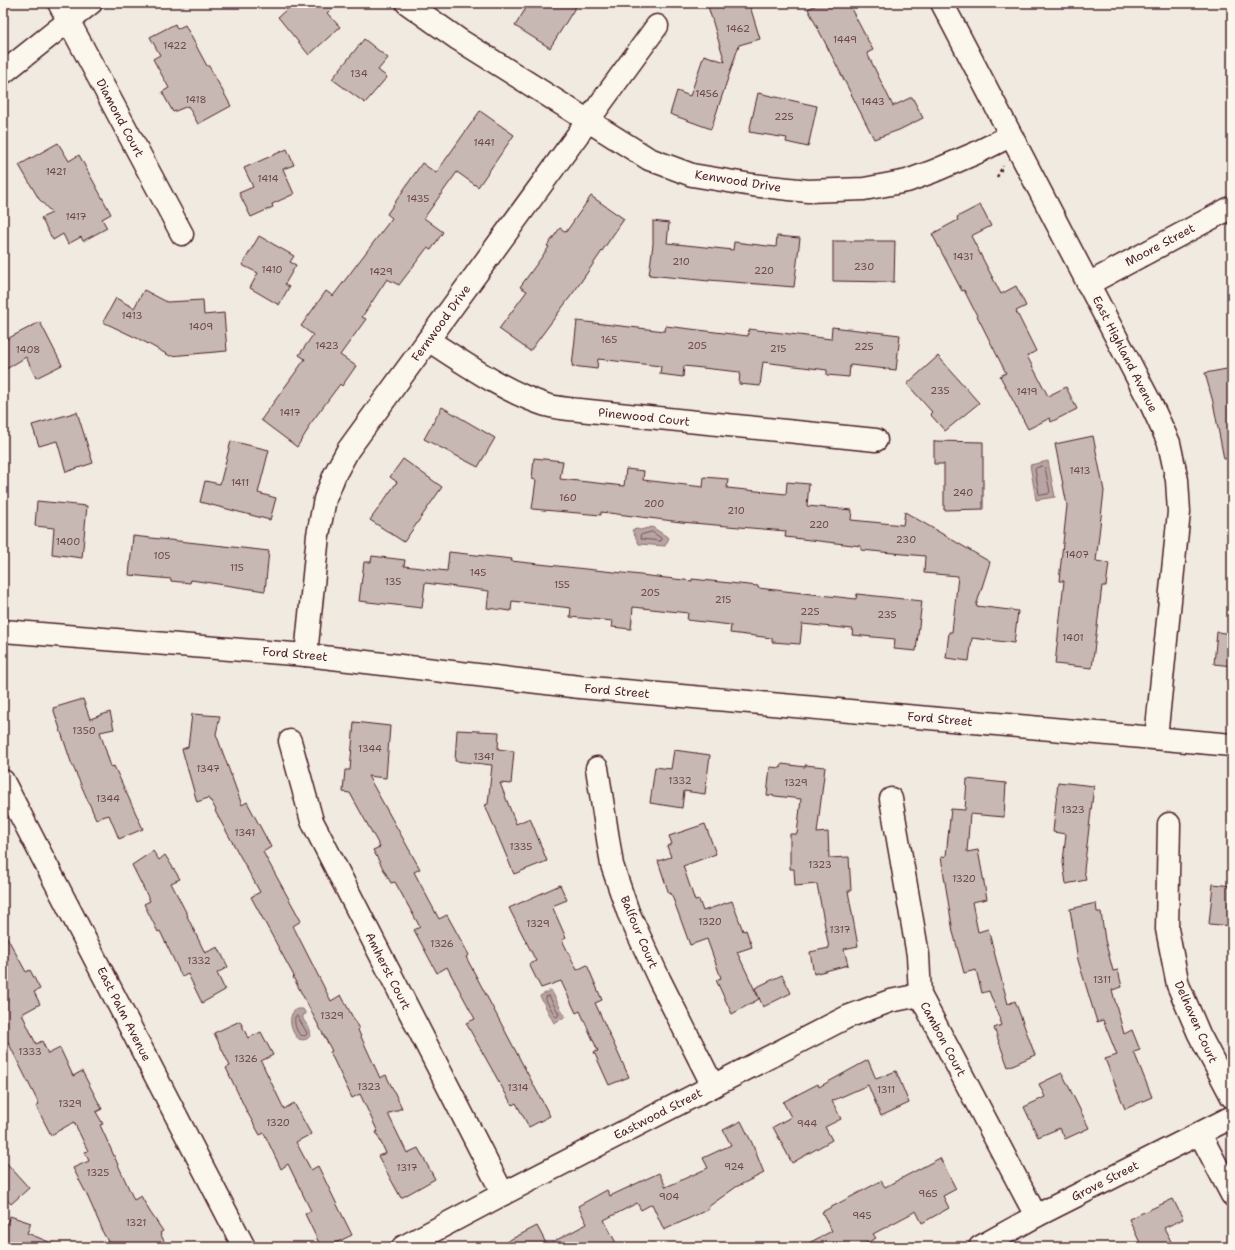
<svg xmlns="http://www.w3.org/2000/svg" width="1235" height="1250" viewBox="0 0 1235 1250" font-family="'Shantell Sans',sans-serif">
<rect width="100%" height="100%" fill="#f0eae0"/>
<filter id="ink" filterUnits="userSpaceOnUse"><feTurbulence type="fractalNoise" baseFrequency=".025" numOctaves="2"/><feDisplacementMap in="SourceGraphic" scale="8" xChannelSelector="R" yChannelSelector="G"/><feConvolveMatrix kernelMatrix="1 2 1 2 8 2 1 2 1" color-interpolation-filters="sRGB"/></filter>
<g filter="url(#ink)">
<g fill="#b8a4a2" stroke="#8c6f72">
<polygon points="1048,461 1055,497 1036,500 1030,465"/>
<polygon points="652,527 669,538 665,546 639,544 632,530 637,529 640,530"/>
<polygon points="551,990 565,1017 554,1023 540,996"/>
<path d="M297 1009H303L306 1014 303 1015V1019C305 1023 309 1026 310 1030 313 1037 305 1042 299 1039 291 1034 286 1014 297 1009Z"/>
</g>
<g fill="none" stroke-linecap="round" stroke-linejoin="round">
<g stroke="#76545b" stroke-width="1">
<polygon points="1043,466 1045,468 1050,492 1048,494 1041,495 1039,494 1035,469 1036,468"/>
<polygon points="652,532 661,538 661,541 641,539 640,536 641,535"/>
<polygon points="549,996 559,1014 559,1015 557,1017 555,1016 546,1000 546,997"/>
<path d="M297 1016 306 1031 307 1034 305 1036 300 1035C296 1030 294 1024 295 1017Z"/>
</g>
</g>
<g fill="#c8b8b3" stroke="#4a1f2b">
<polygon points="294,3 338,3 327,13 340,27 309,55 278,17"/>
<polygon points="529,3 578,3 550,48 515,26"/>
<polygon points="707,3 749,3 760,39 739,45 711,129 670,114 677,91 690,96 704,55 725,62"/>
<polygon points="820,3 848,3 873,50 867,53 893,106 912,97 923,118 899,130 874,139 808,9"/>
<polygon points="175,24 177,29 185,25 207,66 209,66 231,106 198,124 188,106 173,112 162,92 169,88 153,59 160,55 150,37"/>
<polygon points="364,39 388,58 378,70 387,77 365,103 332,79"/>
<polygon points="758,93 817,106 808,147 786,142 787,138 749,132"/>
<polygon points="480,111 514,135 478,187 457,172 424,218 443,232 431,250 427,248 399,285 387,279 362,317 366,319 340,355 356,366 342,386 340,384 308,427 309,428 297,447 261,420 305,359 299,355 313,335 301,326 326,291 333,296 392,218 387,214 422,163 436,173"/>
<polygon points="58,143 69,161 79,155 111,214 102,219 107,228 83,241 81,237 68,244 63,234 53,240 41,218 52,213 39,199 19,165"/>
<polygon points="287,149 294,165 283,169 294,194 272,204 273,207 251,217 239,193 253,187 244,168"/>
<polygon points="591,196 624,219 576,289 530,351 499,329 527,291 520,287 549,247 547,246 560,228 566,232"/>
<polygon points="980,205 991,226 971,236 1001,294 1016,286 1026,306 1016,311 1036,351 1027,356 1048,396 1066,387 1077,409 1051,422 1050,418 1028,429 1000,376 1006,373 964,290 962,291 932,234 958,220 957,217"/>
<polygon points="653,221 669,223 667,243 733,250 734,242 776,247 777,236 800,238 794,287 709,280 709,281 649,275 653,244"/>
<polygon points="259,236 294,256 290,262 296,265 285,284 289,287 279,305 250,288 258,273 242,265"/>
<polygon points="833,241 895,241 894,282 833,281"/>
<polygon points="144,290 167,302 203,300 204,315 224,313 227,351 170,356 143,341 103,322 116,298 134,308"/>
<polygon points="577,321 665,331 666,326 748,336 749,329 831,339 832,327 900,335 896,370 850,365 849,377 827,375 827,370 763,362 760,386 739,384 740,372 684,366 683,377 660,374 661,366 598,359 597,369 572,366"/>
<polygon points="40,322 62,365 36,378 26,357 3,371 3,341"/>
<polygon points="938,356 979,403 945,431 930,414 932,412 907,384"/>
<polygon points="1232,368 1232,458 1224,459 1213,402 1205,373"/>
<polygon points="442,407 495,438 478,467 424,439"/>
<polygon points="77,412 93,463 66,472 57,441 39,446 32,425"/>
<polygon points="1093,436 1104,491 1096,561 1109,563 1106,586 1102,586 1092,668 1055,664 1064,581 1059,581 1067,505 1055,444"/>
<polygon points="231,441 269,450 258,493 276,498 270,520 200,502 205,481 220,484"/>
<polygon points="934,441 983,442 983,509 944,510 944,464 934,464"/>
<polygon points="534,458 563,461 560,479 624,486 626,469 644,471 643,480 703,487 704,477 728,479 727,488 786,494 787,482 809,484 807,506 852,510 851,520 903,525 905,512 990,562 976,606 1018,611 1014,643 972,638 969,661 946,658 949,632 952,632 958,576 924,573 925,556 861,550 861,546 785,537 786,531 681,522 601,512 601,515 532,509 536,480 532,479"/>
<polygon points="403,459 442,487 404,542 370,520 397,482 390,477"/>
<polygon points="37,501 87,506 82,558 52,554 54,528 35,526"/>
<polygon points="133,536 269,551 265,591 191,580 190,583 171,581 171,579 129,575"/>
<polygon points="449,552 512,559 511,561 623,573 692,581 692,579 758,586 758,588 856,599 857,594 922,601 916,651 894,649 895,639 852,635 853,629 802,624 800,644 772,642 772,638 730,633 731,625 687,620 688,613 633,607 631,629 612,627 613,621 570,617 571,608 512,601 511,611 487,608 489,591 425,583 422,608 359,601 364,562 371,562 372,556 405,560 404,566 447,571"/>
<polygon points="1217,632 1232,634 1232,666 1214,664"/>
<polygon points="83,699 90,719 110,712 114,729 100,732 111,767 114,766 143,829 119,839 109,815 96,819 71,762 53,708"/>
<polygon points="192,714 220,716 216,734 242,805 247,802 271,847 263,852 301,921 293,926 331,1001 341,995 359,1029 358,1030 380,1078 386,1075 402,1108 388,1114 407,1153 418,1148 435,1179 401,1198 378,1156 386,1153 376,1132 378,1132 360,1094 352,1098 330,1052 332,1051 293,977 294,976 251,897 260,892 215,811 216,810 211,801 210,801 208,798 197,802 182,749 188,747"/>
<polygon points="354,722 390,726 386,778 368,776 420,869 414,872 439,919 447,915 469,955 466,957 550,1116 529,1127 516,1103 512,1105 466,1023 475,1019 447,967 437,973 414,930 420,927 395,882 391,883 373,850 380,847 350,793 343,792 345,770 350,770"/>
<polygon points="457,730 499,732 498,749 514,751 511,784 500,783 516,824 530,818 547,861 514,874 485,805 488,804 492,765 455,761"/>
<polygon points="674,750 710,755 705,794 684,791 682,808 650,803 655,767 671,769"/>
<polygon points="782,764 805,767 805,765 825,767 817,833 828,832 829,858 849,857 851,891 848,891 858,946 844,949 848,965 814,974 810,952 829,948 817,884 795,886 794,869 790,869 790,834 797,834 801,799 767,795 770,767 781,768"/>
<polygon points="967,779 1006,783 1004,817 970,814 967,852 978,850 987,899 972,902 978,932 988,929 1008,1004 1015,1001 1035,1055 1008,1067 994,1028 1002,1025 989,991 982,993 976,970 964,973 953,932 941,857 946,856 951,809 965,810"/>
<polygon points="1058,782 1094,786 1084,870 1086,880 1066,884 1063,862 1066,834 1053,832"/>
<polygon points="705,824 716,854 683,866 695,901 699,900 703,911 732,901 743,931 746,930 752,947 737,952 759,999 732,1014 716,980 721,978 707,939 690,945 671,893 669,894 658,861 671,857 667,846 672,844 669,836"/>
<polygon points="153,851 159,860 165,855 180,879 171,883 188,916 187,916 205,953 218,947 228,967 217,973 225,990 202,1003 188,974 182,977 160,931 158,932 144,904 150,901 132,865"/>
<polygon points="1213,884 1232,886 1232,926 1209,924"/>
<polygon points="560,885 567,900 552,906 566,938 562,940 577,970 587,965 602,1000 595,1003 629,1077 609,1085 594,1052 598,1051 580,1011 576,1013 561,981 541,988 529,964 536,961 509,908"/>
<polygon points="1096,903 1097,912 1101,912 1105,940 1113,971 1118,970 1122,987 1112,990 1124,1034 1132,1030 1140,1050 1134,1052 1152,1097 1125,1109 1105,1059 1117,1055 1103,1020 1097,1022 1078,960 1070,909"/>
<polygon points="3,930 26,972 30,970 40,989 34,992 40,1004 22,1014 36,1044 42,1041 48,1054 60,1048 73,1076 82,1071 102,1109 96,1112 103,1124 100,1125 134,1200 141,1196 150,1212 163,1231 160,1233 167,1247 111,1247 101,1229 102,1229 87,1195 73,1168 89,1161 85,1152 88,1151 74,1122 51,1135 36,1106 39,1104 3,1032"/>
<polygon points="782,975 791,993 763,1007 755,988"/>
<polygon points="240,1021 248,1038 261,1032 273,1055 261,1061 284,1109 294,1103 311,1134 296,1142 311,1170 318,1166 352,1235 327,1247 321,1247 305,1214 311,1211 288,1164 281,1169 264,1133 260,1135 246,1110 226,1068 230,1066 214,1033"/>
<polygon points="868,1060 876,1079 896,1071 909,1103 881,1116 868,1085 832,1101 841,1119 825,1127 832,1140 792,1163 773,1127 791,1117 783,1102 818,1084 819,1087"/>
<polygon points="1062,1073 1089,1128 1065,1139 1060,1128 1038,1137 1024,1107 1045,1097 1039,1084"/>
<polygon points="741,1121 752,1143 764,1173 736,1187 708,1207 709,1209 664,1230 652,1204 641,1210 637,1203 604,1220 618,1247 496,1247 537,1226 547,1245 587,1224 578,1206 607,1190 610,1196 659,1173 666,1187 708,1168 703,1158 731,1145 723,1130"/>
<polygon points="940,1158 956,1189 943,1196 949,1208 922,1223 916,1211 873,1234 876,1238 859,1247 801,1247 832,1231 822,1212 881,1181 885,1187"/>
<polygon points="3,1159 29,1188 11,1204 3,1196"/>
<polygon points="1173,1199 1183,1219 1164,1228 1174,1247 1142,1247 1129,1219"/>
<polygon points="10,1216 31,1223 27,1233 59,1246 59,1247 3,1247 3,1232"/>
</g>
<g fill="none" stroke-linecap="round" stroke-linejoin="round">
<defs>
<g id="minor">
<polyline points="59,3 182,234"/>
<polyline points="407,3 458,39 649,159 692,175 752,185 808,191 864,189 907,181 934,171 976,153 1010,136"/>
<polyline points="942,3 1151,404 1169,443 1177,480 1179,512 1156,738"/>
<polyline points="3,73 91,3"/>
<polyline points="1088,284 1232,207"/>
<path d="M428 340C466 364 503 391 546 405 556 408 568 409 579 410L876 440"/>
<polyline points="306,655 318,535 325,499 335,474 348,450 657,26"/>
<polyline points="290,741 312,821 503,1194"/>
<polyline points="597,768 612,865 628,912 660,981 713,1086"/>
<polyline points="3,781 244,1247"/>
<polyline points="891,799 918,955 920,995 1036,1216"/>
<polyline points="1169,824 1167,929 1178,985 1199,1034 1232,1097"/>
<polyline points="1200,1134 1232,1195"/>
<polyline points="403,1247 503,1194 847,1017 890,1001 920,995"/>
<polyline points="980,1247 1036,1216 1232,1117"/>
</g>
<polyline id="major" points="3,631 306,655 580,687 1232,745"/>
</defs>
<use href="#minor" stroke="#4a1f2b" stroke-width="25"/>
<use href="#major" stroke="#4a1f2b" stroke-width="25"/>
<polyline stroke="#4a1f2b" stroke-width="2.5" stroke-dasharray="3 3" stroke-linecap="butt" points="997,177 1003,166"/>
<use href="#minor" stroke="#fbf7ec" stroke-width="22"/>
<use href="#major" stroke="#fbf7ec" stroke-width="22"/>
</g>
</g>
<g text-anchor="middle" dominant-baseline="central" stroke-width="3" stroke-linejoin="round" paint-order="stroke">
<g font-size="10" fill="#6a454d">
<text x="738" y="28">1462</text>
<text x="845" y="39">1449</text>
<text x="175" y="45">1422</text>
<text x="359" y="73">134</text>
<text x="707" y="93">1456</text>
<text x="196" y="99">1418</text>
<text x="873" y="101">1443</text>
<text x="784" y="116">225</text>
<text x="484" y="142">1441</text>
<text x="56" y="171">1421</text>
<text x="268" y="178">1414</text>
<text x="418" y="198">1435</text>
<text x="76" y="216">1417</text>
<text x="963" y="256">1431</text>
<text x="681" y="261">210</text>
<text x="864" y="266">230</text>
<text x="272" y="269">1410</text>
<text x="764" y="270">220</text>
<text x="381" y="271">1429</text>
<text x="132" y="315">1413</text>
<text x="201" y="326">1409</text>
<text x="609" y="339">165</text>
<text x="327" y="345">1423</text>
<text x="697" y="345">205</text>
<text x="864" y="346">225</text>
<text x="778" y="348">215</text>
<text x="28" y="349">1408</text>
<text x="940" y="390">235</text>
<text x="1027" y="391">1419</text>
<text x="290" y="412">1417</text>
<text x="1080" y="470">1413</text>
<text x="240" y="482">1411</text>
<text x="963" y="492">240</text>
<text x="568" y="497">160</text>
<text x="654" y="503">200</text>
<text x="736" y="510">210</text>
<text x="819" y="524">220</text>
<text x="906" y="539">230</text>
<text x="68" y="541">1400</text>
<text x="1077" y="554">1407</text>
<text x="162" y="555">105</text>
<text x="237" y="567">115</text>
<text x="478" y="572">145</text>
<text x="393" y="581">135</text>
<text x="562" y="584">155</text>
<text x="650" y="592">205</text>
<text x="723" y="599">215</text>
<text x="810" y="611">225</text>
<text x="887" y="614">235</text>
<text x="1073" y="637">1401</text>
<text x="84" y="730">1350</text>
<text x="370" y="748">1344</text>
<text x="484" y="756">1341</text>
<text x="208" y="768">1347</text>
<text x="680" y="780">1332</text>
<text x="796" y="782">1329</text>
<text x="108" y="798">1344</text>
<text x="1073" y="809">1323</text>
<text x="245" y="832">1341</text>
<text x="521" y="846">1335</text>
<text x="820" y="864">1323</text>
<text x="964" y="878">1320</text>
<text x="710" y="921">1320</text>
<text x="538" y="923">1329</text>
<text x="840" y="929">1317</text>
<text x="442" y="943">1326</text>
<text x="199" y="960">1332</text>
<text x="1102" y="979">1311</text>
<text x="332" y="1015">1329</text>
<text x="30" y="1051">1333</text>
<text x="246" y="1058">1326</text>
<text x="369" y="1086">1323</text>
<text x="518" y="1087">1314</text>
<text x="886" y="1089">1311</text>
<text x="70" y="1103">1329</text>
<text x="278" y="1122">1320</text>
<text x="807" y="1123">944</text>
<text x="734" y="1166">924</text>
<text x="407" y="1167">1317</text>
<text x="98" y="1172">1325</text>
<text x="928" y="1193">965</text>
<text x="669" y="1196">904</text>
<text x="862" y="1215">945</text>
<text x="136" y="1222">1321</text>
</g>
<g font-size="12" fill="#4a1f2b" stroke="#fbf7ec">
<text transform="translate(120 118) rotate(62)">Diamond Court</text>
<text transform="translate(738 181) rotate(9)">Kenwood Drive</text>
<text transform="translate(1160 245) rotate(-28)">Moore Street</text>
<text transform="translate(441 323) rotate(-54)">Fernwood Drive</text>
<text transform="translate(1125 354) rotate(63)">East Highland Avenue</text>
<text transform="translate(644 417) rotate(6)">Pinewood Court</text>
<text transform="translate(295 654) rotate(5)">Ford Street</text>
<text transform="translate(617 691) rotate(5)">Ford Street</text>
<text transform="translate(940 719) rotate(5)">Ford Street</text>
<text transform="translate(639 932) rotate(67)">Balfour Court</text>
<text transform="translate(388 971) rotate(63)">Amherst Court</text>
<text transform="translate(124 1014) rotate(63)">East Palm Avenue</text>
<text transform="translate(1196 1022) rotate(66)">Delhaven Court</text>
<text transform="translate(943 1039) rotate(62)">Cambon Court</text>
<text transform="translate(658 1114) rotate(-27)">Eastwood Street</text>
<text transform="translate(1105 1181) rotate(-27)">Grove Street</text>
</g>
</g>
<rect width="1235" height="1250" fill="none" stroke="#fbf7ec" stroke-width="16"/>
<rect x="8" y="8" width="1219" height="1234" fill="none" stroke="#4a1f2b" stroke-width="1.5" filter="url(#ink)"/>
</svg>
